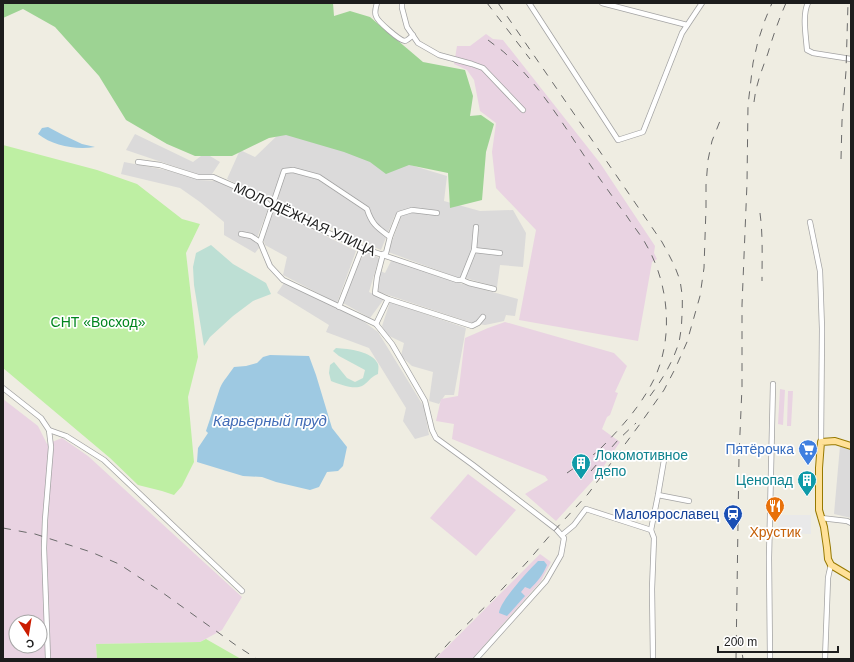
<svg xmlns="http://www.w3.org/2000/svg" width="854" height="662" viewBox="0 0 854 662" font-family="Arial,sans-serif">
<rect width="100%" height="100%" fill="#efede2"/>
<g fill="#dbdada">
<polygon points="283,130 351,147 447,176 444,201 480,211 513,210 526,233 523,267 500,265 497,287 465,278 456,277 388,252 401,217 395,215 381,250 277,204 227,179 240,150 255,157"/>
<polygon points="135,134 193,162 205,153 220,162 212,174 197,174 126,150"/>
<polygon points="124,162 166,170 200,180 217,181 258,200 268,209 257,238 259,248 255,253 224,235 224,222 200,202 180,188 121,174"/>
<polygon points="274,210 356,251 337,303 283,275 287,257 265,245 263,238"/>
<polygon points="366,251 379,258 369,292 384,299 370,318 343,303 358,264"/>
<polygon points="392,259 459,283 518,299 515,316 506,315 504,321 485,325 472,323 376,291 380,271 385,273"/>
<polygon points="284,283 356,316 378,332 424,407 429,435 415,439 403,421 406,408 369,348 326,332 329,325 277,293"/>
<polygon points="390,302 466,328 454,395 445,395 439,404 429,401 433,372 412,366 401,356 404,343 387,335 382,326"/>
<polygon points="840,446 851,450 851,518 834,514"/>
</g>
<g fill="#e9d3e2" fill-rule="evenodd">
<polygon points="486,34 493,39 503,40 600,163 655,246 654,253 657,259 652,262 638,341 519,320 536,230 496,188 492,152 496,123 480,111 474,80 467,70 454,64 457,46 470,46"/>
<polygon points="505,322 614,353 627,366 615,392 618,393 610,415 607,417 602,429 620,442 597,476 556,521 525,494 548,480 545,476 452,439 454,424 436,421 441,399 458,396 465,338 488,328"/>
<polygon points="780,389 785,390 783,425 778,424"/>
<polygon points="788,391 793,391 791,426 787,426"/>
<path d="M3 399 38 426 47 444 62 438 88 456 242 597 222 630 200 642 96 644 97 659H3ZM16 622H40V646H16Z"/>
<polygon points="468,474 516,510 476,556 430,518"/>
<polygon points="540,554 551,562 541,581 472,659 435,659"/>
</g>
<g fill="#beefa3">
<polygon points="3,145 97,170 137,184 182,219 200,224 186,253 198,357 188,397 194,462 182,486 174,495 162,491 138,485 110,458 3,368"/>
<polygon points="206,639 241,659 97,659 96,644 200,642"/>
</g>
<polygon fill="#9dd393" points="3,3 333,3 334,16 350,11 370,17 423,62 465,70 473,96 470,116 481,115 494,124 486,152 482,200 450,208 448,173 409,165 386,174 370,162 344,152 286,135 269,138 232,156 195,156 167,144 126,120 99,76 55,27 23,9 3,18"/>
<g fill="#bddfd4">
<polygon points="211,245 233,264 266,283 271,294 253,301 233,316 210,337 204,346 194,285 193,267 196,253"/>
<path d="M336 348C349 349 372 351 378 364 379 367 378 371 378 374 370 377 368 383 362 386 354 390 339 384 331 381L329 373 330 365 334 362 347 378 355 382 363 378 365 370 339 356 333 351Z"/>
</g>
<polygon fill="#e9e9e9" points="778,515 811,515 811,534 777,533"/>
<g fill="#9ec9e2">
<path d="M48 127 63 135 82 144 95 147C76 150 53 146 38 134L42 128Z"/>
<path d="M270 355 309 356 316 375 332 428 347 447 343 466 338 471 327 472 319 487 310 490 276 482 262 477 243 476 197 462 198 448 208 433 206 431C211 417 215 402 220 388 223 381 230 373 234 367L246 366 257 363 263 357Z"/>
<path d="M538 561H544L547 565C543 575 537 582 530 589L525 587 521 592 525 596 507 616 499 613C500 601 529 570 538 561Z"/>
</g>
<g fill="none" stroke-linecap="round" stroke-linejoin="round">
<defs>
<g id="minor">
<path d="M377 3C376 7 374 12 376 16 377 21 400 41 405 41 408 40 411 37 413 35"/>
<polyline points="402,3 402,8 407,27 418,43 439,55 472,64 483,68 523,110"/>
<polyline points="529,3 618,140 643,132 682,33 702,3"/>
<polyline points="602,3 687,25"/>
<path d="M808 3C802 15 806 36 807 50L813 53 851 59"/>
<polyline points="138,162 160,165 198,177 213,177 261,198 271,207 362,248 457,280 462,280 469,283 494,289"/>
<polyline points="437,213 412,210 399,214 390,237 386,253 383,254 377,277 375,293 388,299 472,326 478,323 483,317"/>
<polyline points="810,222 820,271 822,329 821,442"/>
<polyline points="241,234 251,236 260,242 270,266 283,280 376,324 392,344 425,401 432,430 436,438 473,465 556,529 564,538 561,555 546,581 476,659"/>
<path d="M260 242 284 171 293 170 319 177 367 209C372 225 378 228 390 237"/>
<polyline points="474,250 500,253"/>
<polyline points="462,280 474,250 476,227"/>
<polyline points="339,307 362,248"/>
<polyline points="376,324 388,299"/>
<polyline points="3,388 41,418 49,430 51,447 45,520 44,548 48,659"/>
<polyline points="49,430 66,436 104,460 242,591"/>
<polyline points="658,495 664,460"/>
<polyline points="821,518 847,521 851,523"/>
<polyline points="562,535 574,525 586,509 651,530"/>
<polyline points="653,659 652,589 654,538 651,530 658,495 689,501"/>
<polyline points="770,659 769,558 773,384"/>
<polyline points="825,659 828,578 829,573 831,565"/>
</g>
<polyline id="major" points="851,446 835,441 821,442 819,468 819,510 824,527 827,548 828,559 831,565 851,577"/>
</defs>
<use href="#minor" stroke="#a4a4a4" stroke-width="6"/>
<use href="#major" stroke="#977900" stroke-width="8"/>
<use href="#minor" stroke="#fff" stroke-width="4.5"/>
<use href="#major" stroke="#ffe198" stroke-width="6"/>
<g stroke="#6b6b6b" stroke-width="1" stroke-dasharray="8 8" stroke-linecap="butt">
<polyline points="487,3 530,59"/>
<path d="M498 3 662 242C669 255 676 267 680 281 682 291 683 302 682 312 682 322 681 333 679 342 673 362 662 380 650 396"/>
<path d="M488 40C494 45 501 49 507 55 541 87 565 127 591 166 602 182 614 199 626 215 633 226 642 236 648 248 670 288 674 344 651 385 637 411 617 432 596 453"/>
<path d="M754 102C756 84 762 70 768 53 773 36 779 19 786 3"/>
<polyline points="841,159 842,121 846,71 848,3"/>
<path d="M760 213C763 235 762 258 762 281"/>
<polyline points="591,471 618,440 636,423"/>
<polyline points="567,473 600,450"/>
<polyline points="3,528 35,534 91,552 119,564 163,593 237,646 257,659"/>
<polyline points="740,639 743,659"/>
<polyline points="434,659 457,634 493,599 528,561 552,533 588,494 640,424 664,390 675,369 687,342 700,296 704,268 706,208 706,185 708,160 712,141 720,121"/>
<polyline points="736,659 739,456 742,387 742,305 747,183 748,105 753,63 758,41 765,20 772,3"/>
</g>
</g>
<defs>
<symbol id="supermarket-pin" viewBox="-11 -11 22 30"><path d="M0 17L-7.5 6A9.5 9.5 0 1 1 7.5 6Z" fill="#3f7fe0" stroke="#fff"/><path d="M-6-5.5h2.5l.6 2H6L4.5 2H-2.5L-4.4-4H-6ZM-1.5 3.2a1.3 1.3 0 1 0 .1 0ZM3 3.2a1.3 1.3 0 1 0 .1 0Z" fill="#fff"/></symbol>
<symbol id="building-pin" viewBox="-11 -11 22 30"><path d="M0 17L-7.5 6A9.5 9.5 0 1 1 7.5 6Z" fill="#0f9aa8" stroke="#fff"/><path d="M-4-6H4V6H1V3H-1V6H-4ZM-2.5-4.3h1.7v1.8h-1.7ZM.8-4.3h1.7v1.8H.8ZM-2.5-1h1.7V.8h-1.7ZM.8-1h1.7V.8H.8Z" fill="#fff"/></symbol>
<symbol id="restaurant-pin" viewBox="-11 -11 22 30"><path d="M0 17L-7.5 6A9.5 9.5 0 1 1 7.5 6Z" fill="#e8710a" stroke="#fff"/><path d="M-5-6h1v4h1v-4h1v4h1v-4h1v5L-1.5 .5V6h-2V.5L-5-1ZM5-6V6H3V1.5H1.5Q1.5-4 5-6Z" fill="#fff"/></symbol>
<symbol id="station-pin" viewBox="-11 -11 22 30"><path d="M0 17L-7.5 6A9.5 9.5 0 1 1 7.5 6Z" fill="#1a4fb4" stroke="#fff"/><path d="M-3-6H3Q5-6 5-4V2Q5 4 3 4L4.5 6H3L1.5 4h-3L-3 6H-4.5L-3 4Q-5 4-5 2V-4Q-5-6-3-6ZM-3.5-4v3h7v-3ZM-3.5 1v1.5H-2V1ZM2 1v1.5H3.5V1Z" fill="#fff"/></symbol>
</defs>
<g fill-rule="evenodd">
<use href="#supermarket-pin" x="797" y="438" width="22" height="30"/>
<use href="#building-pin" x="570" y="452" width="22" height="30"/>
<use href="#building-pin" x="796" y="469" width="22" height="30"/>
<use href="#restaurant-pin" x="764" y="495" width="22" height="30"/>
<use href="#station-pin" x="722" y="503" width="22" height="30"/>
</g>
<g text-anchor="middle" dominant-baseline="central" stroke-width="3.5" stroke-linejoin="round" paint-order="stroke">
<g font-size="14" fill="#1d1d1d" stroke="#fff">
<text transform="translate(305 219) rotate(25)">МОЛОДЁЖНАЯ УЛИЦА</text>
</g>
<g font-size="14" fill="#01851e" stroke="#fff">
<text x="98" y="322">СНТ «Восход»</text>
</g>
<g font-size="14" fill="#366cbe" stroke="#fff" text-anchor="end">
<text x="794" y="449">Пятёрочка</text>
</g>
<g font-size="14" fill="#0d838f" stroke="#fff" text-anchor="start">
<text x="595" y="455">Локомотивное<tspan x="595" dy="16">депо</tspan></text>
<text x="793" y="480" text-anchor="end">Ценопад</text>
</g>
<g font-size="14" fill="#164399" stroke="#fff" text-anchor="end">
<text x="719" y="514">Малоярославец</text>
</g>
<g font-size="14" fill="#c56008" stroke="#fff">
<text x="775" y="532">Хрустик</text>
</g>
<g font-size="15" font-style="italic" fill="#416bb6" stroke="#fff">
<text x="270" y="420">Карьерный пруд</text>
</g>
</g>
<rect width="854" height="662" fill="none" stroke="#1d1d1d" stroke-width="8"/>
<g transform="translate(28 634) rotate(168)"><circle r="19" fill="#ffffff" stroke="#a5a5a5"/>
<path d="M0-3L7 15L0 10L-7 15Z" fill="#cb1c00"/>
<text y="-6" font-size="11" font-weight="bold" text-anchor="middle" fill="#1d1d1d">С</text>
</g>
<path d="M718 646v6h120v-6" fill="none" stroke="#1d1d1d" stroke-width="2"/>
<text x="724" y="646" font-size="12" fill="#1d1d1d" stroke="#ffffff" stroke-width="3" paint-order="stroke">200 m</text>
</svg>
